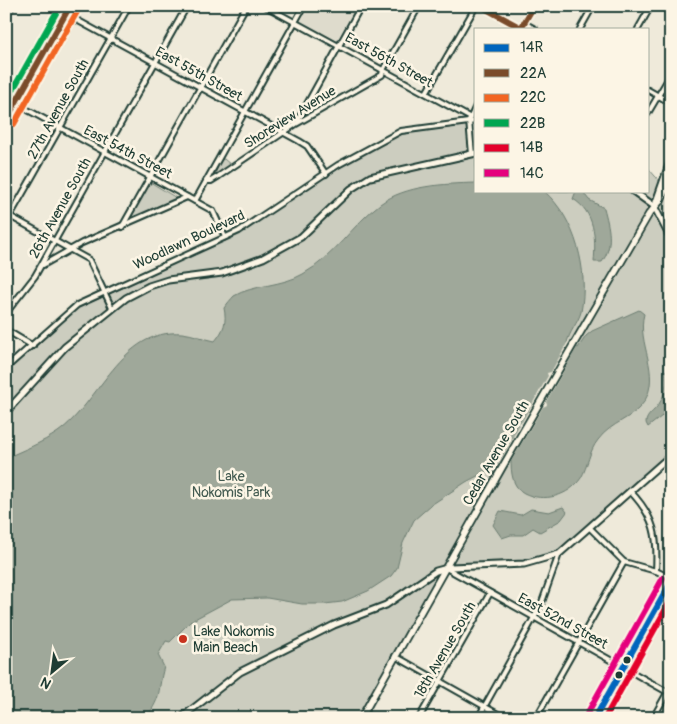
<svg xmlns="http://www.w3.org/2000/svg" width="677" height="724" viewBox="0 0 677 724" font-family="Pangolin,sans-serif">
<rect width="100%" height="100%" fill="#efeada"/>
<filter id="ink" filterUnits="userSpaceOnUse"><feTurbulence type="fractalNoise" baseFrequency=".02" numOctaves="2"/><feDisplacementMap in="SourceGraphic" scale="10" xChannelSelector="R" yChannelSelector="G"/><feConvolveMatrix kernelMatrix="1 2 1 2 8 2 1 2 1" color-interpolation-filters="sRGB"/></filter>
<g filter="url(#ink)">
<polygon fill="#dedbcc" points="310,6 357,6 337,40 301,21"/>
<g fill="#cccdbf" stroke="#76857a">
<polygon points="316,95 327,102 310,110 309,107"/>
<path d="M476 124V191H648V168L662 184 671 189V459L666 457 570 543C532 568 484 564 440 568L433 584 358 718H6V370L39 344 72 311 241 233 341 167 388 141 402 134Z"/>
<polygon points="224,159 231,165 217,175 215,174 221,160"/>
<polygon points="150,182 178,199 132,218 131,216"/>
</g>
<g fill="#9fa89a" stroke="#6c7d71">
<path d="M476 183V191H544C576 219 589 271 581 312 578 323 569 332 567 343L578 348 586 336 592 331 639 310 644 314C636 343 662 373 644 402 633 419 611 422 598 440 589 451 588 466 581 478 569 496 544 503 524 493 512 487 511 472 511 460L501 455 491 469 466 482 431 505 414 520 403 543 397 568 391 576 368 591 342 602 325 604H302L267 598 232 599 191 621 170 642 166 641 158 655 164 667C157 691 163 695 146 718H6V458C23 450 42 443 58 432 100 402 121 328 182 333 193 334 204 339 215 341 224 330 227 322 224 308 227 304 231 299 234 296 252 285 283 286 303 274 334 257 352 225 380 204 406 185 444 184 476 183Z"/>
<path d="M576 191H582L589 200 604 208C609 227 614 245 602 262H594C596 238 595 212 573 199Z"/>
<path d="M671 368V409L648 427 646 423C646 415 654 412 659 404 666 393 667 383 665 371Z"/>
<polygon points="563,507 567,512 561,520 540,532 533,528 523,535 511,535 502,538 493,525 500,511 521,515 531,509 549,512"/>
</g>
<polygon fill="#efeada" points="570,338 569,341 577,346 579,344 546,402 547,405 543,407 509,465 509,462 502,458 499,463 519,426 518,423 522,422 548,376 547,373 551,372"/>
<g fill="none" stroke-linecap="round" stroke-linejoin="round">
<defs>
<g id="minor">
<polyline points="51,6 299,141 307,146 326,174"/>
<polyline points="265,6 469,117"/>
<polyline points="481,6 521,28"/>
<polyline points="6,16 12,6"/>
<polyline points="524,23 535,29"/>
<polyline points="521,29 534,6"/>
<polyline points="580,29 593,6"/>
<polyline points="638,29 651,6"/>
<polyline points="648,90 671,103"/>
<polyline points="426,93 476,6"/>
<polyline points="15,103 213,211 225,237"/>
<polyline points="648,113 671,74"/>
<polyline points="297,122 361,6"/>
<polyline points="472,154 469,121 476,106"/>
<polyline points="206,181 211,181 219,176 296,124 382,75 383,70 419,6"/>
<polyline points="195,201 304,6"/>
<polyline points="6,214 89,260 112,308"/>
<polyline points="6,223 129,6"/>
<polyline points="122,227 246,6"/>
<polyline points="43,265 82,243 187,197"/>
<polyline points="6,313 35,276 187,6"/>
<polyline points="6,330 33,346"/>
<polyline points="6,368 77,305 239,231 338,165 401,131 476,121"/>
<path d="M630 491C655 517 658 536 656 571"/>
<polyline points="590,528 624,562 656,571 671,578"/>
<polyline points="446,568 671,694"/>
<polyline points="395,656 505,718"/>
<polyline points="419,718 490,593"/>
<polyline points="478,718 541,605 559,554"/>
<polyline points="536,718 624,562"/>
<polyline points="653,718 671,686"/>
</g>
<g id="tertiary">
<polyline points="6,98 15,103"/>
<polyline points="6,120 70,6"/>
<polyline points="633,191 654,206 671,239"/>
<polyline points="6,412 65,347 126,298 149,286 168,280 222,273 263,258 301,237 351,189 370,177 476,153"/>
<polyline points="181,718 240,672 334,625 386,605 436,571 451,567 524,564 559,554 671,455"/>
<polyline points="595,718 671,582"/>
</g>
<polyline id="secondary" points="361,718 503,466 649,214 661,200 671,177"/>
<polyline id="motorway" points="657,202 671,162"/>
</defs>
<use href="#minor" stroke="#1f3d34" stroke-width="8"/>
<use href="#tertiary" stroke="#1f3d34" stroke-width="9"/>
<use href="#secondary" stroke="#1f3d34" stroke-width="9"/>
<use href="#motorway" stroke="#1f3d34" stroke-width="11"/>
<use href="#minor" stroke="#fcf5e5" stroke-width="4"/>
<use href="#tertiary" stroke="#fcf5e5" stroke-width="5"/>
<use href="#secondary" stroke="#fcf5e5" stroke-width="5.5"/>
<use href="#motorway" stroke="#fcf5e5" stroke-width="7"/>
<defs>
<polyline id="bus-1" points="595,718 671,582"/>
<g id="bus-2">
<polyline points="481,6 521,28 534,6"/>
<polyline points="6,120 70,6"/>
</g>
<polyline id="bus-3" points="14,124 78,10"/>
<polyline id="bus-4" points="6,102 60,6"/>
<polyline id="bus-5" points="605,718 671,600"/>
<polyline id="bus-6" points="587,714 663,578"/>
</defs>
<use href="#bus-1" stroke="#fcf5e5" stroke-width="10"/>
<use href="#bus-2" stroke="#fcf5e5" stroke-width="10"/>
<use href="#bus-3" stroke="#fcf5e5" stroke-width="10"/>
<use href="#bus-4" stroke="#fcf5e5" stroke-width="10"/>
<use href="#bus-5" stroke="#fcf5e5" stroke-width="10"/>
<use href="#bus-6" stroke="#fcf5e5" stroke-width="10"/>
<use href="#bus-1" stroke="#0065bd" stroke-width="6"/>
<use href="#bus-2" stroke="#7a4b2a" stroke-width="6"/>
<use href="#bus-3" stroke="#f26522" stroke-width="6"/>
<use href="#bus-4" stroke="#00a651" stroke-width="6"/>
<use href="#bus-5" stroke="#e4002b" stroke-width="6"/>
<use href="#bus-6" stroke="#e5007d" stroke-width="6"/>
</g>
</g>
<circle fill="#c8321e" stroke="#fcf5e5" stroke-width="2" cx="183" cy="639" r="5"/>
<g fill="#1f3d34" stroke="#fcf5e5" stroke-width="2">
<circle cx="627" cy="660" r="4.5"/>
<circle cx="619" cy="675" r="4.5"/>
</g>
<g text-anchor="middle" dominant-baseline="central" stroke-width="5" stroke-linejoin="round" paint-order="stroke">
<g font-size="14" fill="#1f3d34" stroke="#fcf5e5">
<text transform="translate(389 60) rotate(29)">East 56th Street</text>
<text transform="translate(199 74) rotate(29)">East 55th Street</text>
<text transform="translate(58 109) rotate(-61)">27th Avenue South</text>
<text transform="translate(290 117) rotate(-32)">Shoreview Avenue</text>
<text transform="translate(128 152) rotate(28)">East 54th Street</text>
<text transform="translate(60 208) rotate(-61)">26th Avenue South</text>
<text transform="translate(189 240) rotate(-25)">Woodlawn Boulevard</text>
<text transform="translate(496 453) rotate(-60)">Cedar Avenue South</text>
<text transform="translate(563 621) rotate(29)">East 52nd Street</text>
<text transform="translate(445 650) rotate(-60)">18th Avenue South</text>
</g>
<g font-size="14" fill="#425a50" stroke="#fcf5e5">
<text x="231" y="476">Lake<tspan x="231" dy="16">Nokomis Park</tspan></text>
</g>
<g font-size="14" fill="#1f3d34" stroke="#fcf5e5" text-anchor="start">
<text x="193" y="631">Lake Nokomis<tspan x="193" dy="16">Main Beach</tspan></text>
</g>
</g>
<rect width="677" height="724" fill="none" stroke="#fcf5e5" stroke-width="25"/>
<rect x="12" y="12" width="652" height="699" fill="none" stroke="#1f3d34" stroke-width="2" filter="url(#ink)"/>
<rect x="474" y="28" width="175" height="165" fill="#fcf5e5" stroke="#a4ab9e"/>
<rect x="484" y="44" width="25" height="8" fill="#0065bd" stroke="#a4ab9e"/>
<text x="520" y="52" font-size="15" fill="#1f3d34">14R</text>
<rect x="484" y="69" width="25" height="8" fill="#7a4b2a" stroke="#a4ab9e"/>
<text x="520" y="78" font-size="15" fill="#1f3d34">22A</text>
<rect x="484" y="94" width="25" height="8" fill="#f26522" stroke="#a4ab9e"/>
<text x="520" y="102" font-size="15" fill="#1f3d34">22C</text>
<rect x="484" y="119" width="25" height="8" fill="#00a651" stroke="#a4ab9e"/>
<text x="520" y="128" font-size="15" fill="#1f3d34">22B</text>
<rect x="484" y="144" width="25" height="8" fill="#e4002b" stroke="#a4ab9e"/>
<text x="520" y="152" font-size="15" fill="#1f3d34">14B</text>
<rect x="484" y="169" width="25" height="8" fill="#e5007d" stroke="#a4ab9e"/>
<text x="520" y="178" font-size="15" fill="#1f3d34">14C</text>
<g transform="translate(52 672) rotate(209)" stroke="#fcf5e5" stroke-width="4" paint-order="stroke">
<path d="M0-4L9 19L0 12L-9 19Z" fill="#1f3d34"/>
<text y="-8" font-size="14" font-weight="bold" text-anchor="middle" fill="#1f3d34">N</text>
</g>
</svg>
